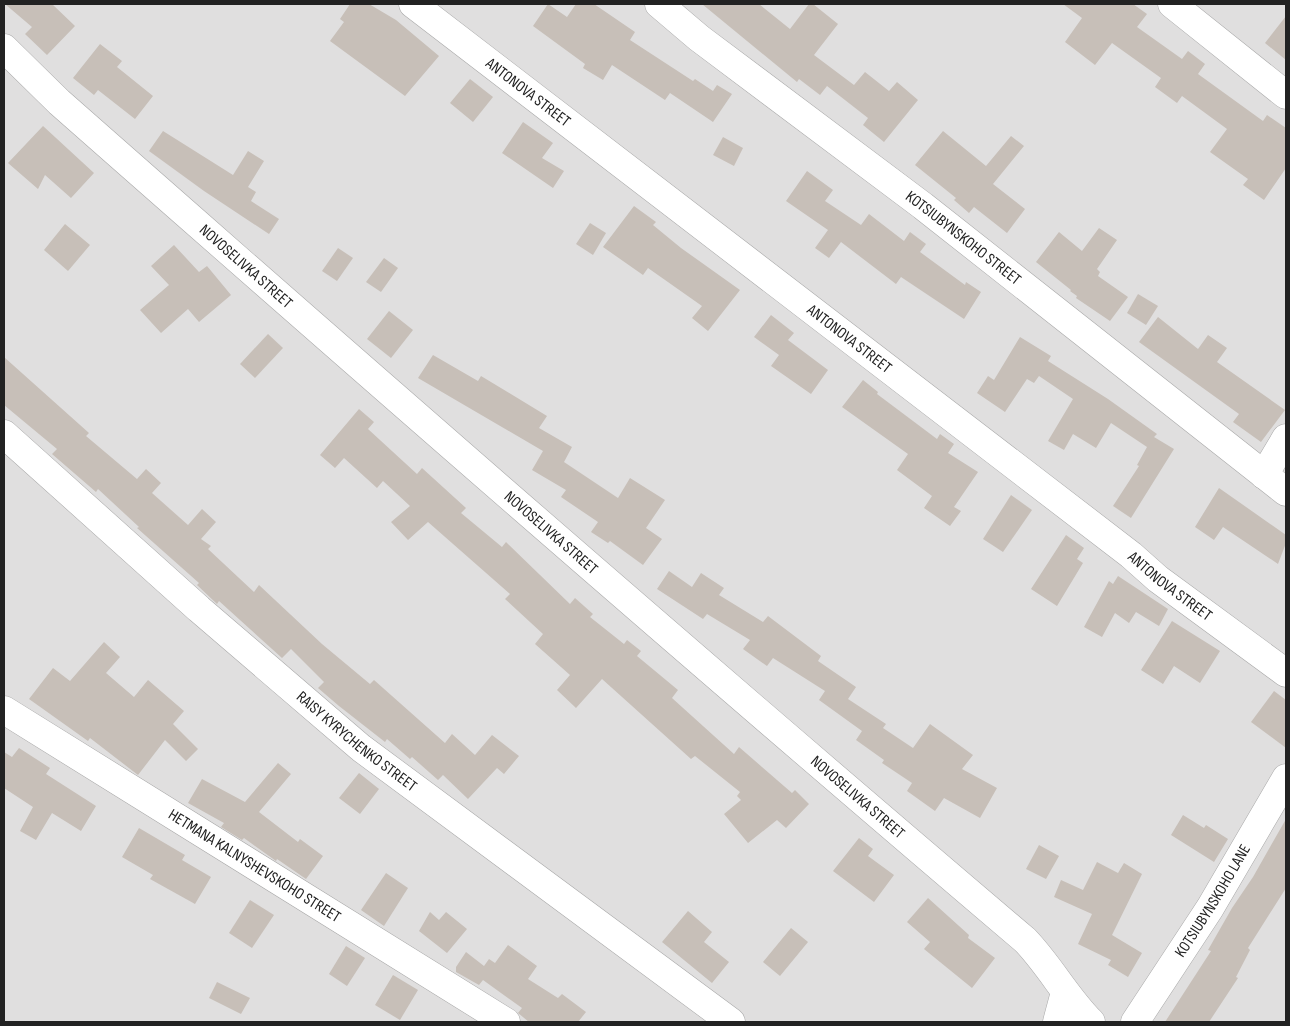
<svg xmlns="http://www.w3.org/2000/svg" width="1290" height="1026" viewBox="0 0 1290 1026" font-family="'Sofia Sans Condensed',sans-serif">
<rect width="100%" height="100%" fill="#f2efe9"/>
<rect fill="#e0dfdf" x="4" y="4" width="1282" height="1018"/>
<g fill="#c7bfb8">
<polygon points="5,4 52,4 75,26 47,55 25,34 32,27"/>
<polygon points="350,4 369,4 396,20 439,56 405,96 330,41 344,22 340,19"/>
<polygon points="548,4 567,17 576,4 594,4 635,32 630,40 693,81 695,79 713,91 717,85 732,94 713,122 670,93 665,100 612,65 603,80 583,68 585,64 533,26"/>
<polygon points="702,4 759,4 790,29 809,4 813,4 838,24 814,55 854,85 865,72 889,91 897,82 918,100 884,142 863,125 868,118 827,86 820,95 799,79 797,82"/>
<polygon points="1063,4 1133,4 1147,14 1137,27 1182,59 1188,51 1205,64 1198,74 1263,121 1267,115 1286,128 1286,168 1264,200 1243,185 1248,179 1210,152 1227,129 1182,96 1177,103 1155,87 1161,78 1112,43 1095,65 1065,42 1082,18"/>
<polygon points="1286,16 1286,60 1265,43"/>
<polygon points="100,44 122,61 117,67 153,96 135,119 98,90 94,95 73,78"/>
<polygon points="470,79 493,97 473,122 450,103"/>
<polygon points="523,122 553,143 542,158 564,171 553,188 502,153"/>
<polygon points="43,126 94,173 71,198 45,175 38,189 8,163"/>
<polygon points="163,131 233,175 248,151 264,161 248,187 256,192 251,201 279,219 269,234 204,191 149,151"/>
<polygon points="943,131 986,166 1011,136 1024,146 993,184 1025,209 1007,233 974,207 969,213 954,200 956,198 915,165"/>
<polygon points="723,137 743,148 734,166 713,155"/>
<polygon points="807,171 833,190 825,201 861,225 869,214 904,241 910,232 926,244 920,252 965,285 966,282 981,292 964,319 901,277 896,284 841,242 829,258 815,248 828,230 786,201"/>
<polygon points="634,206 656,222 653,225 681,248 740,290 708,331 692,318 702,306 648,268 643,275 603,247"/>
<polygon points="590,223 606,233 593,255 576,244"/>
<polygon points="65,224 90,245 68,271 44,250"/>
<polygon points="1099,228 1117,240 1097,269 1100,272 1098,276 1128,297 1110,321 1076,298 1077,296 1070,291 1071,290 1036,262 1059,232 1082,251"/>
<polygon points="174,245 199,272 207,266 231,295 199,322 188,309 161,333 140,310 169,285 151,266"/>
<polygon points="338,248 353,258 337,281 322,271"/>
<polygon points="384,258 398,268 381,292 366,282"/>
<polygon points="1138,294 1158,306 1146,325 1127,313"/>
<polygon points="389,311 413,330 391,358 367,339"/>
<polygon points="771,315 794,333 788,340 828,370 811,394 771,366 779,355 754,337"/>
<polygon points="1158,317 1198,349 1208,335 1227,348 1217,362 1285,410 1261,442 1233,422 1239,414 1139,342"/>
<polygon points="268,334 283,348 255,378 240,364"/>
<polygon points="1020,337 1051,356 1048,361 1108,399 1157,434 1154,437 1174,449 1131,518 1113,506 1139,466 1137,465 1147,447 1111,423 1096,448 1073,434 1064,450 1048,441 1073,399 1039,376 1034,383 1027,379 1005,412 977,393 988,376 994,380"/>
<polygon points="433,355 478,381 481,376 547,416 539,428 572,447 564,462 618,498 630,478 665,500 646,528 662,539 643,565 610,541 608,543 591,532 598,522 561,497 566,490 532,470 543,451 418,378"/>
<polygon points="4,357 89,433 86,436 137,479 146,469 161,483 152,493 188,525 202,509 216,522 201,539 211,546 208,549 254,592 259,585 322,644 370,684 374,680 445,743 452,734 475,755 492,735 519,756 504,774 497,768 468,799 443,775 438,780 412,757 410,759 387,739 385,742 339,706 318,688 324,682 291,649 282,658 219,601 217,604 197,585 199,583 137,528 139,527 98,489 96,492 52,454 57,449 4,405"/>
<polygon points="863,380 878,392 877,394 937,439 940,434 954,444 948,453 978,472 954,507 961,511 950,526 924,508 932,496 897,470 908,454 842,407"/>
<polygon points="359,409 374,422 368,429 417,474 422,468 466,508 461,513 502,547 506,542 570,604 575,598 593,614 590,617 624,644 627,640 641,651 637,656 678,690 672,698 734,754 739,747 792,793 795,790 809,804 786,828 777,820 748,843 724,814 741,800 737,796 740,792 695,756 691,759 602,679 576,708 557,690 570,675 535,644 543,634 505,599 510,594 428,522 408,540 391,522 410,506 383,481 377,488 344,458 335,468 320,455"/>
<polygon points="1219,488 1286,535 1286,543 1278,564 1223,527 1214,540 1195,527"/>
<polygon points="1011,495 1032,510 1003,552 983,539"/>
<polygon points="1066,535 1084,548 1077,559 1083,563 1057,606 1031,589"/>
<polygon points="669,571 692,587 701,573 724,588 719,595 763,622 768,616 821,656 818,661 856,687 848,699 886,724 883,728 913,748 930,724 973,755 962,769 997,788 980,818 944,798 935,811 907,791 912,783 882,763 884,760 856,740 862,731 819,700 825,691 773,658 767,666 743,649 750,640 707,614 703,619 657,589"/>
<polygon points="1118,576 1168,609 1159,626 1136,612 1129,623 1115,613 1102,637 1084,627 1109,581 1113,584"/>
<polygon points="1172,621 1220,651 1200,683 1174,666 1163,684 1141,670"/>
<polygon points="104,642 120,657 106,673 134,697 148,680 184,711 173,724 198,749 186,761 165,740 138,775 90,738 88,741 29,699 53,668 70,681"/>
<polygon points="1274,691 1286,700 1286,748 1251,722"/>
<polygon points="19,748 50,768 46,774 96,806 81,831 52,813 36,840 20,831 33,807 4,788 4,752 12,757"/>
<polygon points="278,763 291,774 259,812 298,842 300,839 323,856 306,879 277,859 276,861 244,838 242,840 221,827 224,823 188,803 202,779 245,802"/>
<polygon points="359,773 379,789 360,814 339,798"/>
<polygon points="1183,815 1204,828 1206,825 1228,839 1214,862 1171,835"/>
<polygon points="1286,819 1286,888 1248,948 1250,950 1236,977 1238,978 1209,1022 1165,1022 1211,951 1208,950 1232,908 1253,877"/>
<polygon points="139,828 185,855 182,860 211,877 195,904 150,879 153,875 122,857"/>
<polygon points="859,838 873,849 868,856 894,875 874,902 833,871"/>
<polygon points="1039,845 1059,856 1046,879 1026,869"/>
<polygon points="1097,862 1118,873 1124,863 1142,874 1112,935 1142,953 1128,977 1108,965 1111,960 1078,944 1092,914 1054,897 1061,880 1083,890"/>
<polygon points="386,873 408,888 384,926 361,910"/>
<polygon points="928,898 969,935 968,938 995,958 972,988 924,949 930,942 907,922"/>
<polygon points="250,900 274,915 252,948 229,933"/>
<polygon points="688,911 712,932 704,942 729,962 712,983 662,942"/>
<polygon points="430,912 439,920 446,912 467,929 447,953 419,931"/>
<polygon points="791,928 808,942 780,976 763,962"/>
<polygon points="508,945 537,966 528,979 558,998 562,994 586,1012 578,1022 529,1022 518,1013 522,1008 483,980 479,985 456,972 456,967 466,952 484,966 489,959 495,963"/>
<polygon points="346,946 365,958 347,986 329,974"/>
<polygon points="393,975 418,990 400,1020 375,1005"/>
<polygon points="217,982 250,998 241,1014 209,998"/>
</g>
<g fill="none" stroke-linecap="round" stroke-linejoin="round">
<defs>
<g id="street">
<path id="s1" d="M413 4 1131 555 1158 579 1286 673"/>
<path id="s2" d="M659 4 699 38 923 206 1286 492"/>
<polyline points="1172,4 1286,95"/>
<path id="s3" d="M4 48 59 102C379 384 700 664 1025 940 1050 966 1066 997 1091 1022"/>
<path id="s4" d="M4 434 199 609 361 748 731 1022"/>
<polyline points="1264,475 1286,438"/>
<path id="s5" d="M4 710 506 1022"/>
<polyline points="1057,1022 1065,992"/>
<path id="s6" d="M1135 1022 1210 908 1286 778"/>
</g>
</defs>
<use href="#street" stroke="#a9a9a9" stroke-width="29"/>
<use href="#street" stroke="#fff" stroke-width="28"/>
</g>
<g text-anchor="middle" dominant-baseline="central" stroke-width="4.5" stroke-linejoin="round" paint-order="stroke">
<g font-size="16" fill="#222" stroke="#fff">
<text stroke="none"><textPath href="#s1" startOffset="145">ANTONOVA STREET</textPath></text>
<text stroke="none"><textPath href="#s2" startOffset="384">KOTSIUBYNSKOHO STREET</textPath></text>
<text stroke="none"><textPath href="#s3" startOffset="326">NOVOSELIVKA STREET</textPath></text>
<text stroke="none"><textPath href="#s1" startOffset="550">ANTONOVA STREET</textPath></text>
<text stroke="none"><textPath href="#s3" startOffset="731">NOVOSELIVKA STREET</textPath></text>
<text stroke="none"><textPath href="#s1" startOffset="955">ANTONOVA STREET</textPath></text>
<text stroke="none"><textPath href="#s4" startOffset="468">RAISY KYRYCHENKO STREET</textPath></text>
<text stroke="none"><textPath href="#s3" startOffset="1136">NOVOSELIVKA STREET</textPath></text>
<text stroke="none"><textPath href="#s5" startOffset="295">HETMANA KALNYSHEVSKOHO STREET</textPath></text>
<text stroke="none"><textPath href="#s6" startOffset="144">KOTSIUBYNSKOHO LANE</textPath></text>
</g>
</g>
<rect width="1290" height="1026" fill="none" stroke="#222222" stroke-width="10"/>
</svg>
